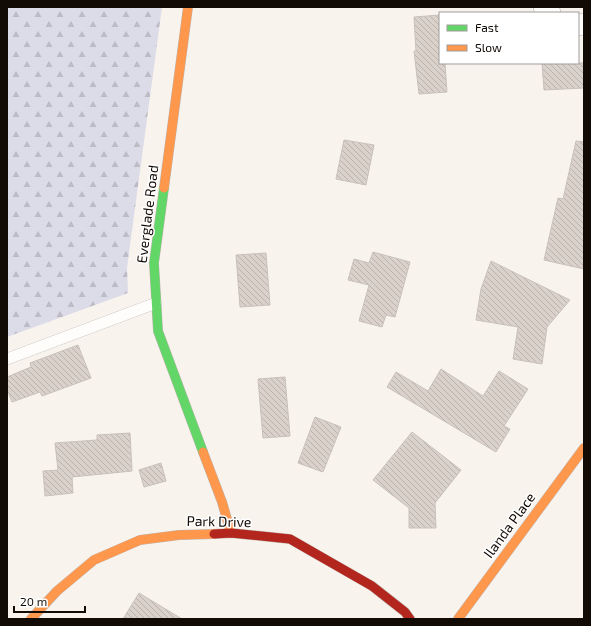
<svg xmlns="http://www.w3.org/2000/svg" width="591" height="626" viewBox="0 0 591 626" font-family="'Exo 2',sans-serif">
<defs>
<pattern id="forest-firs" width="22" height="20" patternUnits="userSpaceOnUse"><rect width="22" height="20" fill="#dcdbe8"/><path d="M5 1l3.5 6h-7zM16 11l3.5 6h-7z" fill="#bcbbc6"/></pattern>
<pattern id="building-back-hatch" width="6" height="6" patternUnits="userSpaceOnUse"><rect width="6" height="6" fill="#dad1cb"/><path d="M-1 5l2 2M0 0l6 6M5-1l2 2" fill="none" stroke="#bab2ad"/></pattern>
</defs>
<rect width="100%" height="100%" fill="#f9f3ee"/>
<polygon fill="url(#forest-firs)" points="7,7 162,7 127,268 128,293 7,337"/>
<g fill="url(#building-back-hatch)" stroke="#c8c0ba">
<polygon points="440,15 440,63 445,63 447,92 419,94 414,51 416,51 414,17"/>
<polygon points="542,63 584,63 584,88 544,90"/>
<polygon points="344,140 374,145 366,185 336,179"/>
<polygon points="576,141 584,142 584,269 544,260 558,198 563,199"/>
<polygon points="373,252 410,262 395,317 386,315 382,327 359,321 369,285 348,280 354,259 369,263"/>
<polygon points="266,253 270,305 240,307 236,255"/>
<polygon points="491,261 570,300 547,327 542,364 513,359 518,327 476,320 481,289"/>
<polygon points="78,345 91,378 42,396 40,392 12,402 7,389 7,377 31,367 30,363"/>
<polygon points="441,369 483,396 499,371 528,389 504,426 510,429 496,452 387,387 396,372 428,391"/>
<polygon points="285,377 290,436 263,438 258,379"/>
<polygon points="315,417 341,427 323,472 298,463"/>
<polygon points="412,432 461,470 435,503 436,528 409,528 409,508 373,480"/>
<polygon points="130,433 132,471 72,477 73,493 45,496 43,471 58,470 55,443 97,440 97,435"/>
<polygon points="161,463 166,481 144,487 139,470"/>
<polygon points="139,593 182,619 123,619"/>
</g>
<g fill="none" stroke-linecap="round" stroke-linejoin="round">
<defs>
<polyline id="lane" points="7,359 156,303"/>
<g id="street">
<polyline points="544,7 550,13"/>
<polyline points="578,25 584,24"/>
</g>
<polyline id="fast" points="164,188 154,263 158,331 203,452"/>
<g id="slow">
<polyline points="164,188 188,7"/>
<polyline points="203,452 222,502 231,533"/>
<polyline points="31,619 57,591 94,560 140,540 179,535 214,534"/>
<polyline points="458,619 584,448"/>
</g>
<polyline id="jam" points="214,534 231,533 290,539 372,586 405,612 410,619"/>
</defs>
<use href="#lane" stroke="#bcb5af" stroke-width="12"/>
<use href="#street" stroke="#bcb5af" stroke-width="22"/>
<use href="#fast" stroke="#bcb5af" stroke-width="10"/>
<use href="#slow" stroke="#bcb5af" stroke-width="10"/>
<use href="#jam" stroke="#bcb5af" stroke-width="10"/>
<use href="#lane" stroke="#fefdfc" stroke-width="11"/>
<use href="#street" stroke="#fefdfc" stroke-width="21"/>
<use href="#fast" stroke="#63d668" stroke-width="9"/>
<use href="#slow" stroke="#ff974d" stroke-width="9"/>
<use href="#jam" stroke="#b3261e" stroke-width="9"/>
</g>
<g text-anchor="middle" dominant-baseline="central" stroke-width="3" stroke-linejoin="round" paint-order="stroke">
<g font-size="14" fill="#120a05" stroke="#fff">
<text transform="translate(147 214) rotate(-83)">Everglade Road</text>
<text transform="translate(219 521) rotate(1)">Park Drive</text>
<text transform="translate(509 525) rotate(-54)">Ilanda Place</text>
</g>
</g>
<rect width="591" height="626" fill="none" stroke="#120a05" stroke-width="16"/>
<rect x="439" y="12" width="140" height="52" fill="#ffffff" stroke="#a09d9b"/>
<rect x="447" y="25" width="20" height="6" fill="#63d668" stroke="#a09d9b"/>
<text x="475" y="32" font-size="12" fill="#120a05">Fast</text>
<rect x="447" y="45" width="20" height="6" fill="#ff974d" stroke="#a09d9b"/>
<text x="475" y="52" font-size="12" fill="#120a05">Slow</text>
<path d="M14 606v6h71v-6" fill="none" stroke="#120a05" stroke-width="2"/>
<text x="20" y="606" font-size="12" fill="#120a05" stroke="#ffffff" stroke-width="3" paint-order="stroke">20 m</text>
</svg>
